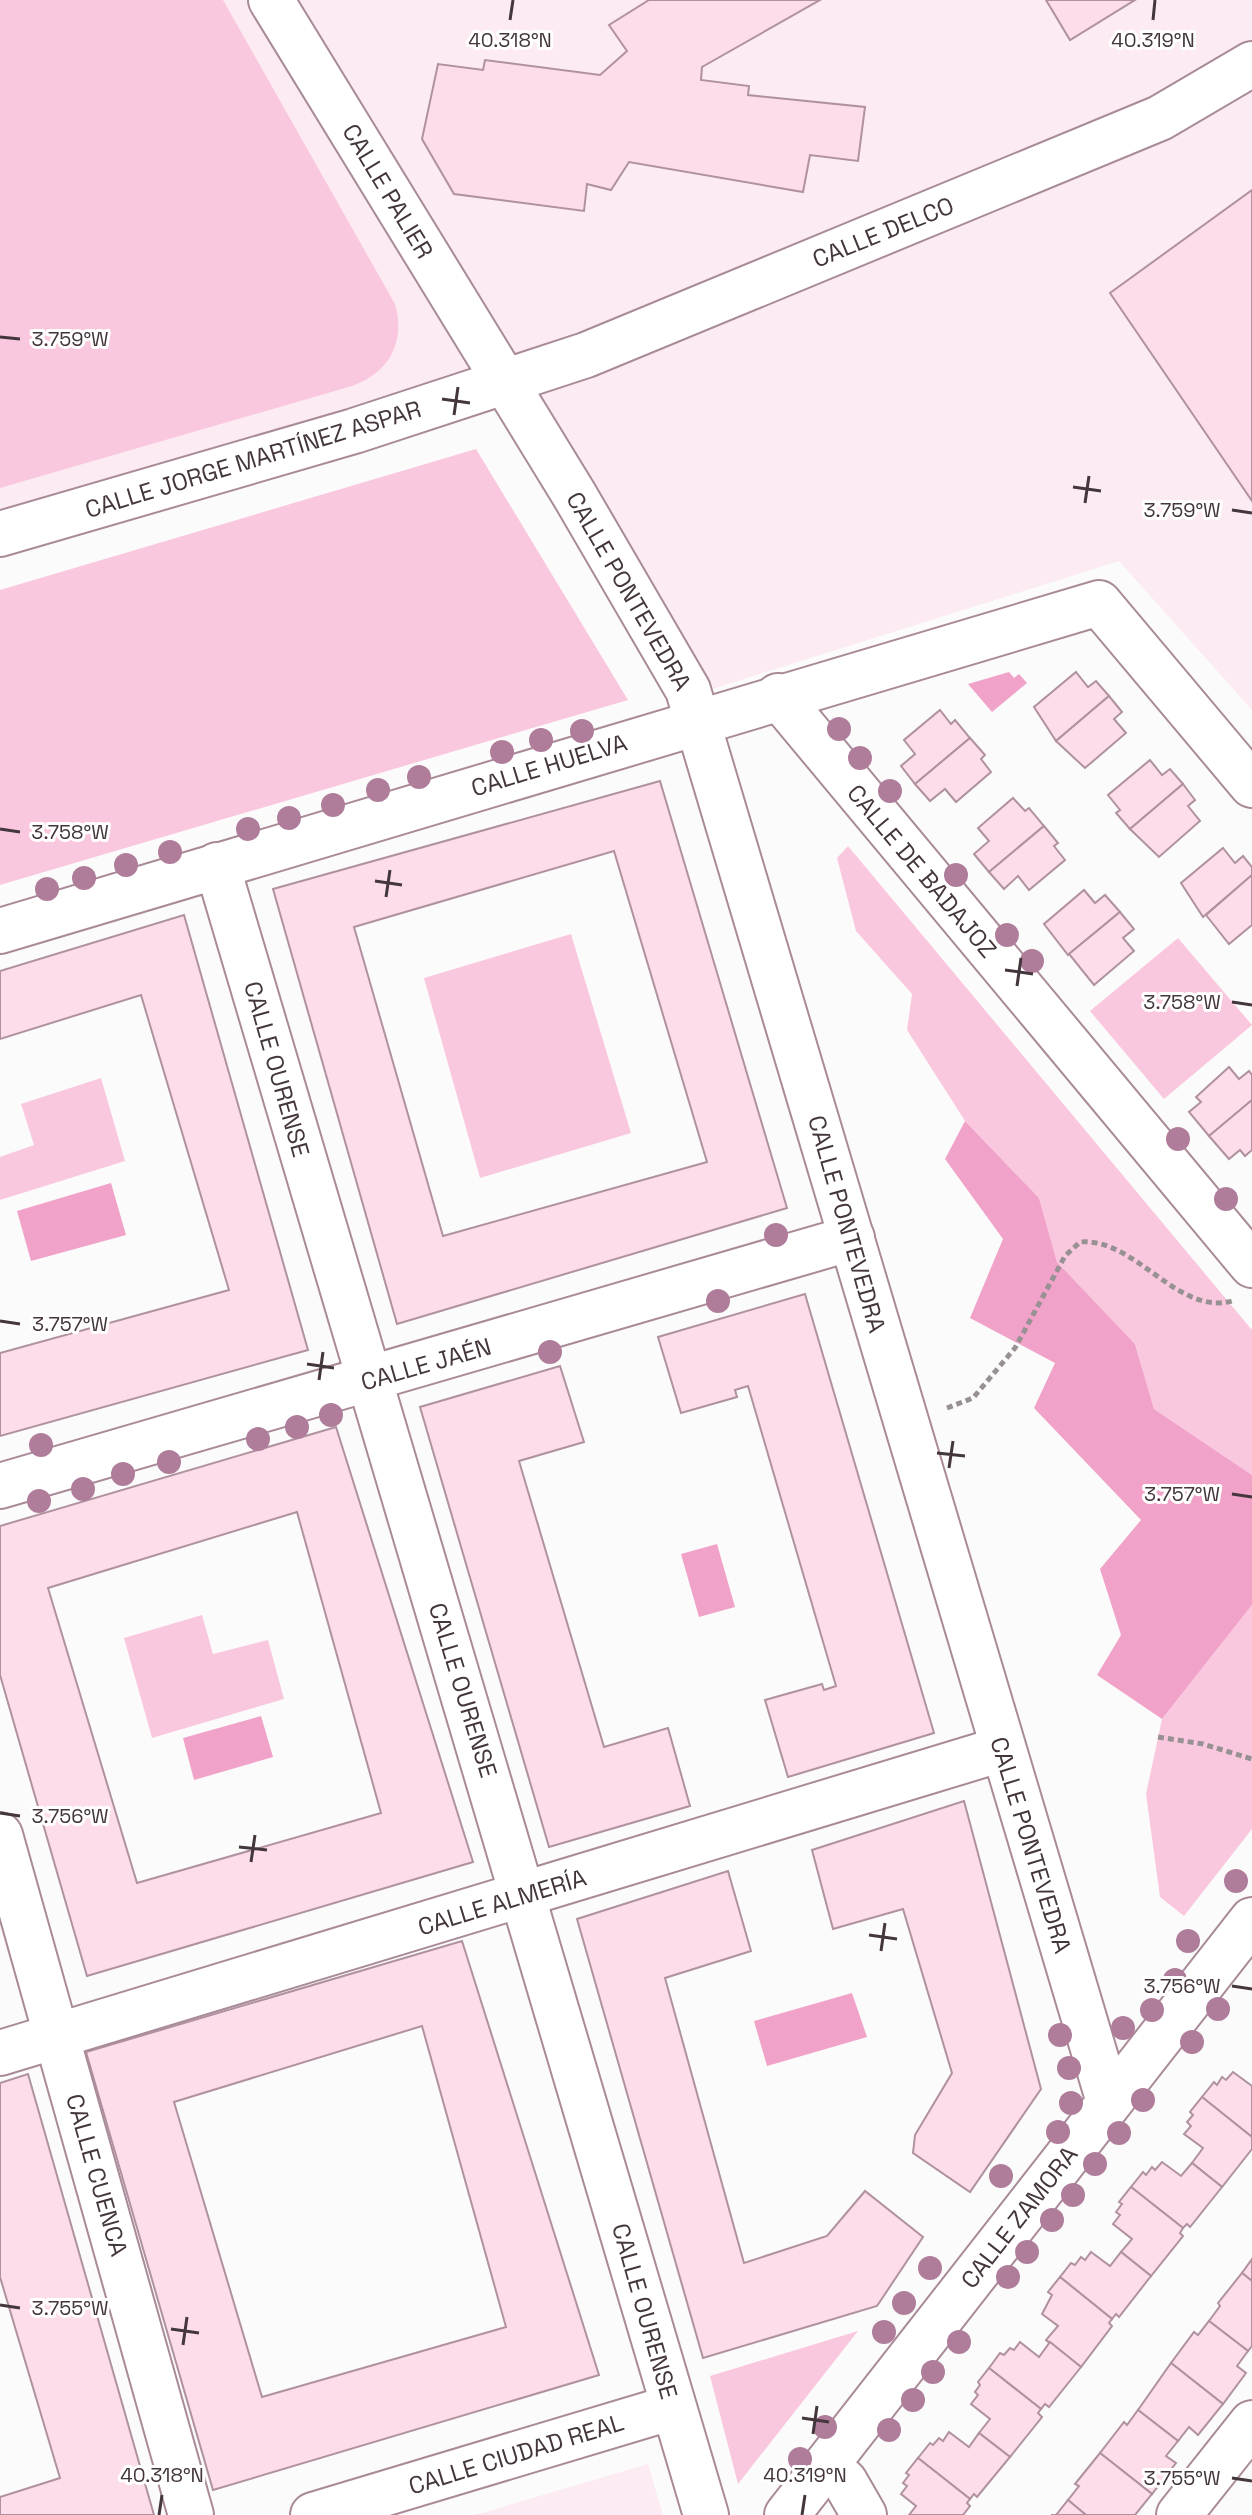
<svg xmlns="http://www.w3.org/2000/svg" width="1252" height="2515" viewBox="0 0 1252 2515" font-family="'Space Grotesk',sans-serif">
<rect width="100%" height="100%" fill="#fbfbfb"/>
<g fill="#fcebf2">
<polygon points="0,0 1252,0 1252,710 1119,561 709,690 498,405 0,550"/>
<polygon points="648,2464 663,2515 475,2515"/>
</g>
<g fill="#fac8de">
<path d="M0 0H223L395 304C406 342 389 373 352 386L0 488Z"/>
<polygon points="476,449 628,700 0,885 0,590"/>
<polygon points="848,846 1252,1330 1252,1475 1154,1409 1135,1344 1057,1262 1039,1198 965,1121 907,1030 912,994 856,931 837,858"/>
<polygon points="571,934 631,1133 480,1178 424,978"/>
<polygon points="1178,938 1252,1025 1164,1099 1090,1011"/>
<polygon points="101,1078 125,1161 0,1200 0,1157 34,1145 21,1104"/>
<polygon points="1252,1605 1252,1829 1184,1916 1160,1897 1146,1794 1162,1719"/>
<polygon points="202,1615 213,1654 268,1640 284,1699 152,1738 124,1638"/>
<polygon points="858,2331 738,2484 710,2376"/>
</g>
<g fill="#f1a2c8">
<polygon points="1009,672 1014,678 1019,674 1027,683 992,712 968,684"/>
<polygon points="965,1121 1039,1198 1057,1262 1135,1344 1154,1409 1252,1475 1252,1605 1162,1719 1097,1675 1121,1635 1100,1569 1141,1520 1034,1408 1055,1363 970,1318 1003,1239 945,1159"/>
<polygon points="111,1183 126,1235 31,1261 17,1211"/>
<polygon points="717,1544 735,1607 699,1617 681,1554"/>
<polygon points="261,1716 273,1757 194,1780 183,1738"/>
<polygon points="852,1993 867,2037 767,2066 754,2021"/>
</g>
<g fill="#feddeb" stroke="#b0919f" stroke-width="2" fill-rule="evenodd">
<polygon points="649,0 820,0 702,67 701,80 749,86 748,95 865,107 858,161 810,155 803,192 629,162 611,190 587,184 584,211 454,194 422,139 438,64 483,70 485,60 600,75 627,51 609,25"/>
<polygon points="1046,0 1135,0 1070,40"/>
<polygon points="1252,190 1252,501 1110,293"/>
<polygon points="1076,672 1088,687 1096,681 1109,696 1056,741 1034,707"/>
<polygon points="1109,696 1122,712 1114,719 1126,733 1085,768 1056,741"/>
<polygon points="940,710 951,724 955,720 970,738 915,784 901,766 915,754 904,740"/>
<polygon points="970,738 985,755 981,759 991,772 956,802 945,789 930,801 915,784"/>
<polygon points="1150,760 1162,775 1170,769 1183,784 1130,829 1116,813 1120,810 1108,795"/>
<path d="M660 781 787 1208 397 1324 273 889ZM614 851 707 1162 443 1236 354 927Z"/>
<polygon points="1183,784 1195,800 1188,806 1200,821 1159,857 1130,829"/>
<polygon points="1013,798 1025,811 1029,808 1044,826 989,872 974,854 989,841 978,828"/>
<polygon points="1044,826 1058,843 1054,846 1065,860 1029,890 1018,876 1004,889 989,872"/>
<polygon points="1223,848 1235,863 1243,856 1252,867 1252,875 1203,917 1181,883"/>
<polygon points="1252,875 1252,925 1229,944 1206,915"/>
<polygon points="1084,890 1095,903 1105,895 1120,912 1068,955 1044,924"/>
<polygon points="1120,912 1134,929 1123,938 1134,951 1094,985 1069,954"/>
<polygon points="184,915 308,1350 0,1436 0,1353 229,1290 141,995 0,1039 0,971"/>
<polygon points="1229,1067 1239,1079 1249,1071 1252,1075 1252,1100 1209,1136 1189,1112 1201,1102 1196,1097"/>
<polygon points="1252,1100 1252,1150 1245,1156 1240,1150 1229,1159 1209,1136"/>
<polygon points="805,1294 934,1733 788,1777 765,1700 822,1684 824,1690 836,1686 748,1386 735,1390 737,1397 681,1413 658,1337"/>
<polygon points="560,1366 584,1442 519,1461 604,1747 668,1728 690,1806 549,1847 420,1407"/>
<path d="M336 1427 473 1862 87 1976 0 1675V1526ZM297 1512 381 1813 137 1883 48 1588Z"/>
<polygon points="964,1801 1041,2089 970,2192 913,2153 915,2135 952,2073 903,1909 833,1929 812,1850"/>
<polygon points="728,1871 751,1951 665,1978 744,2263 827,2236 865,2191 923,2237 877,2306 703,2358 577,1919"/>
<path d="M462 1941 599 2375 213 2490 86 2052ZM422 2026 506 2327 262 2397 174 2102Z"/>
<polygon points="1233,2072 1252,2086 1252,2137 1202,2097 1214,2082 1217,2085 1222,2077 1226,2080"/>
<polygon points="28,2074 154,2515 0,2515 0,2497 60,2478 0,2277 0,2083"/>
<polygon points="1202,2097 1252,2137 1252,2149 1222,2187 1192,2163 1203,2148 1184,2134 1191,2126 1187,2122 1193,2115 1190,2112"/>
<polygon points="1162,2162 1181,2176 1192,2163 1222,2187 1190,2227 1187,2224 1183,2228 1131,2187 1143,2172 1146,2175 1152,2167 1155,2170"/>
<polygon points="1131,2187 1183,2228 1180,2233 1183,2236 1151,2276 1121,2252 1132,2239 1113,2224 1120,2215 1116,2212 1122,2204 1119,2202"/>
<polygon points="1091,2252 1110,2266 1121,2252 1151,2276 1119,2317 1116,2314 1112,2319 1060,2277 1071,2263 1075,2265 1081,2257 1085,2260"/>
<polygon points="1252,2259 1252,2281 1242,2273"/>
<polygon points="1242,2273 1252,2281 1252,2346 1248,2351 1209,2321 1220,2306 1218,2303"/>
<polygon points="1060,2277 1112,2319 1109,2323 1112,2326 1081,2367 1046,2340 1058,2326 1042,2314 1052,2295 1048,2292"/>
<polygon points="1209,2321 1248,2351 1237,2366 1246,2373 1223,2404 1171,2363 1194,2332 1198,2335"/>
<polygon points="1020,2342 1039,2357 1050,2342 1081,2367 1049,2407 1045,2404 1041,2409 989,2368 1000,2353 1004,2355 1010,2348 1014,2350"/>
<polygon points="1171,2363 1223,2404 1198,2435 1189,2427 1178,2441 1138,2410"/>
<polygon points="989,2368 1041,2409 1038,2413 1042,2417 1010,2457 979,2433 990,2419 971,2404 978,2395 975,2392 980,2385 978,2382"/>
<polygon points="1138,2410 1178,2441 1166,2456 1176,2463 1152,2494 1100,2453 1124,2422 1127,2425"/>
<polygon points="949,2432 969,2447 979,2433 1010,2457 977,2497 974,2494 970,2499 918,2458 930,2443 933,2445 939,2438 943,2441"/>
<polygon points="1100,2453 1152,2494 1135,2515 1086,2515 1068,2500 1079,2486 1075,2484"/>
<polygon points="918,2458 970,2499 967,2503 970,2506 963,2515 909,2515 916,2506 901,2494 907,2486 903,2483 909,2475 906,2473"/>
<polygon points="1068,2500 1086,2515 1051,2515 1056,2515"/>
</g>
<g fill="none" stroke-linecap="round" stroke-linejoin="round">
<defs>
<g id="minor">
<polyline points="271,0 575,496 688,690 1109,2102"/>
<polyline points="0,534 354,431 586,355 1160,118 1252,64"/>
<polyline points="778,696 1252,1265"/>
<polyline points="217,865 706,2515"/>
<polyline points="0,931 1099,603 1252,785"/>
<polyline points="0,1486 852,1238"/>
<polyline points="0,1835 191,2515"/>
<polyline points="0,2053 1002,1749"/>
<polyline points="827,2465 845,2482 864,2515"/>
<polyline points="313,2515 673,2407"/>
<polyline points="787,2515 1252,1920"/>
<polyline points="1179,2515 1252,2423"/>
</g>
</defs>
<use href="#minor" stroke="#a98a98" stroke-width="48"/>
<g stroke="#989194" stroke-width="5" stroke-dasharray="6 4" stroke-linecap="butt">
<path d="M947 1408 973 1398 1015 1348 1065 1256 1080 1242C1135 1237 1177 1316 1232 1301"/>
<polyline points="1158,1737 1203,1744 1252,1759"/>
</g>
<use href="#minor" stroke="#fff" stroke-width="44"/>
</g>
<g fill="#af7d9a">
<circle cx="839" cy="729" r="12"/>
<circle cx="582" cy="731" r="12"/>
<circle cx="541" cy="740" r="12"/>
<circle cx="502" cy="752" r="12"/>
<circle cx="860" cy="758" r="12"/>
<circle cx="419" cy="777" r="12"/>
<circle cx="378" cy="790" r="12"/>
<circle cx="890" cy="791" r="12"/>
<circle cx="333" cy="805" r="12"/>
<circle cx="289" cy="818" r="12"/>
<circle cx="248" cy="829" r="12"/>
<circle cx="170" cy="852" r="12"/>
<circle cx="126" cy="865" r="12"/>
<circle cx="956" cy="875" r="12"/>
<circle cx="84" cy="878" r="12"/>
<circle cx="47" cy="889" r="12"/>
<circle cx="1007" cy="935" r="12"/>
<circle cx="1032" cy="961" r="12"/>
<circle cx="1178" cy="1139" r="12"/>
<circle cx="1226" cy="1199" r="12"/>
<circle cx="776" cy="1235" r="12"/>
<circle cx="718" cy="1301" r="12"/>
<circle cx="550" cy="1352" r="12"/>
<circle cx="331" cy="1415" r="12"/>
<circle cx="297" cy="1427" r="12"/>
<circle cx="258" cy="1439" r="12"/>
<circle cx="41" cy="1445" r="12"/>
<circle cx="169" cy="1462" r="12"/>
<circle cx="123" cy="1474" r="12"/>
<circle cx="83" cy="1489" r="12"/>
<circle cx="39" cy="1501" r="12"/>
<circle cx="1236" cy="1881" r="12"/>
<circle cx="1188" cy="1941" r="12"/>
<circle cx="1175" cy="1980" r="12"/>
<circle cx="1218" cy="2009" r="12"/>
<circle cx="1152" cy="2010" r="12"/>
<circle cx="1123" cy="2028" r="12"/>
<circle cx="1060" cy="2035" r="12"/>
<circle cx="1192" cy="2042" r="12"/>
<circle cx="1069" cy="2068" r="12"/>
<circle cx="1143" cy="2100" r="12"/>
<circle cx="1071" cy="2103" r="12"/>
<circle cx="1058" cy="2132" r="12"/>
<circle cx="1119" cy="2133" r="12"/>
<circle cx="1095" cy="2164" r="12"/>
<circle cx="1001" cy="2176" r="12"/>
<circle cx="1073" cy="2195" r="12"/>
<circle cx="1052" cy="2220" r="12"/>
<circle cx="1027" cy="2252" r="12"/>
<circle cx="930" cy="2268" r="12"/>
<circle cx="1008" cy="2277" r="12"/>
<circle cx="904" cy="2303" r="12"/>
<circle cx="884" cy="2332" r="12"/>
<circle cx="959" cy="2342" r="12"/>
<circle cx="933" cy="2372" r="12"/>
<circle cx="913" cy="2400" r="12"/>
<circle cx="825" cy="2427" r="12"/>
<circle cx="889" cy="2430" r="12"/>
<circle cx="800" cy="2459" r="12"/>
</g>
<path fill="none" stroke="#43363c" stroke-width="3" d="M510 20 513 0M1153 20 1155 0M0 337 20 339M442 399 470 403M454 415 458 387M1073 487 1101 491M1085 503 1089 476M1232 510 1252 513M0 829 20 832M375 881 402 885M386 897 390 870M1005 970 1033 974M1017 986 1021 958M1232 1002 1252 1005M0 1321 20 1324M307 1364 334 1368M319 1380 323 1352M937 1453 965 1456M949 1468 953 1441M1232 1494 1252 1497M0 1813 20 1816M239 1847 267 1850M251 1862 255 1835M869 1935 897 1939M881 1951 885 1923M1232 1986 1252 1989M0 2305 20 2308M171 2329 199 2333M183 2345 187 2317M802 2418 829 2422M813 2434 817 2406M1232 2478 1252 2481M159 2515 162 2495M802 2515 805 2495"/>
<g text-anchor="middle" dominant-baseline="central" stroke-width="6" stroke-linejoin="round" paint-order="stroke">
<g font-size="24" fill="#43363c" stroke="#fff">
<text transform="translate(388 191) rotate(59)">CALLE PALIER</text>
<text transform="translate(883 232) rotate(-22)">CALLE DELCO</text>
<text transform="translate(253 459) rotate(-17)">CALLE JORGE MARTÍNEZ ASPAR</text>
<text transform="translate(629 591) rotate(60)">CALLE PONTEVEDRA</text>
<text transform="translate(549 765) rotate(-17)">CALLE HUELVA</text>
<text transform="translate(922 871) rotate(50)">CALLE DE BADAJOZ</text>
<text transform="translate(277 1069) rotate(74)">CALLE OURENSE</text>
<text transform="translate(847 1224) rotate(74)">CALLE PONTEVEDRA</text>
<text transform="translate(426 1364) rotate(-16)">CALLE JAÉN</text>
<text transform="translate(463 1690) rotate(73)">CALLE OURENSE</text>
<text transform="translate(1031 1845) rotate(73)">CALLE PONTEVEDRA</text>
<text transform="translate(502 1902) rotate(-17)">CALLE ALMERÍA</text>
<text transform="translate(97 2175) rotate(74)">CALLE CUENCA</text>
<text transform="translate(1019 2217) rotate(-52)">CALLE ZAMORA</text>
<text transform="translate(645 2311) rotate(74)">CALLE OURENSE</text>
<text transform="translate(516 2454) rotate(-17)">CALLE CIUDAD REAL</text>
</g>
</g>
<g font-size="20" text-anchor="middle" fill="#43363c" stroke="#fff" stroke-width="6" stroke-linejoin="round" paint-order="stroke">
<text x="510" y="47">40.318°N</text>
<text x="1153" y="47">40.319°N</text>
<text x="70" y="346">3.759°W</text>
<text x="1182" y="517">3.759°W</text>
<text x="70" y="839">3.758°W</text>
<text x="1182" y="1009">3.758°W</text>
<text x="70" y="1331">3.757°W</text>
<text x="1182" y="1501">3.757°W</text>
<text x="70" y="1823">3.756°W</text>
<text x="1182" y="1993">3.756°W</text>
<text x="70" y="2315">3.755°W</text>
<text x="162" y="2482">40.318°N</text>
<text x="805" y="2482">40.319°N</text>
<text x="1182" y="2485">3.755°W</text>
</g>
</svg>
